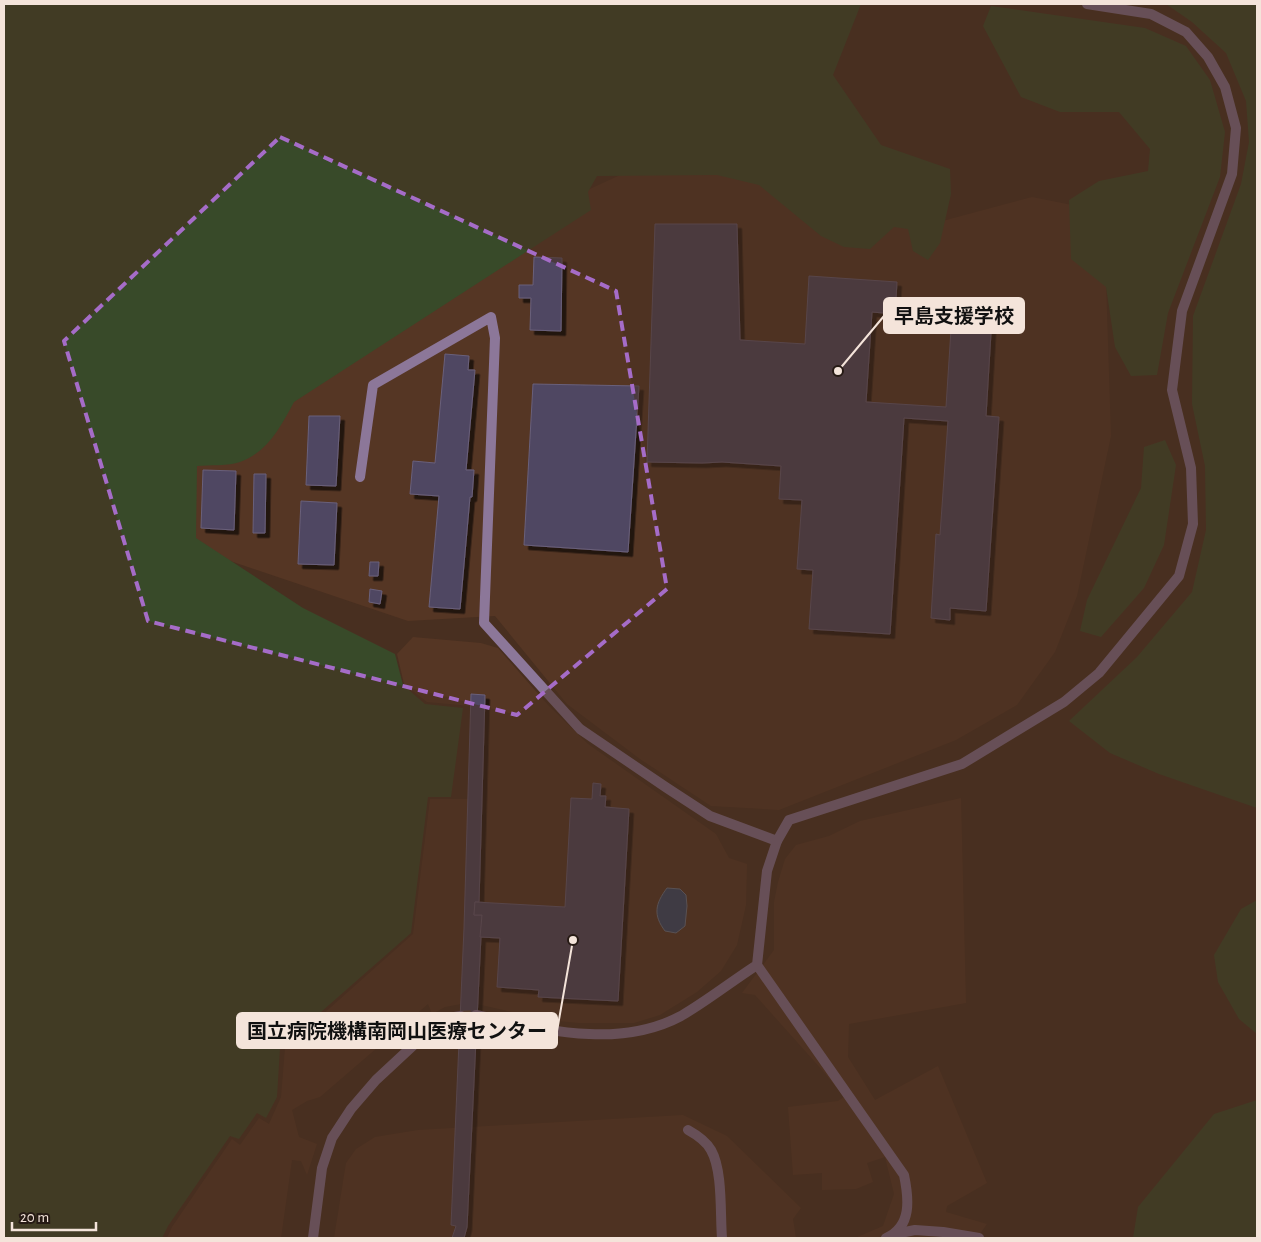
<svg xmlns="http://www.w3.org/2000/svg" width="1261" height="1242" viewBox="0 0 1261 1242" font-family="'Alegreya Sans','Noto Sans JP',sans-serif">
<defs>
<filter id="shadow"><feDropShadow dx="4.5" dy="4.5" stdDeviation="0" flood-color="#0009"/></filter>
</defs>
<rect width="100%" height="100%" fill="#482f20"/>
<g fill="#553624">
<polygon points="653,160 774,181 924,226 1032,197 1087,208 1105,250 1111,436 1077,596 1055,652 1017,705 956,740 779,810 711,806 640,759 567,704 495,616 408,621 180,544 182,459 446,255"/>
<polygon points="413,637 481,643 498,648 548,705 588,744 716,834 729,858 747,864 746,905 737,945 721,971 697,992 660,1015 634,1023 579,1023 547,1020 477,1004 461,1004 445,1007 432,1014 428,1004 320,1097 307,1101 292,1110 299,1137 317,1144 307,1175 301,1161 292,1160 281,1238 167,1238 172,1227 232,1139 240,1145 259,1118 269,1124 281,1097 285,1048 413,934 430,799 468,799 471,706 427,702 404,684 397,654"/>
<polygon points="961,798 966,1003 849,1024 848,1057 875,1100 938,1066 987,1183 947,1206 946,1212 987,1224 977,1238 855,1238 883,1226 894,1194 885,1157 867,1163 873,1182 856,1189 822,1190 822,1173 793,1175 788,1107 838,1101 844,1097 823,1071 755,995 742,993 774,950 774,902 778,882 785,859 796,845 829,836 860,821"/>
<polygon points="683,1115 727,1136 801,1208 793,1219 796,1238 334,1238 346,1163 356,1149 375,1137 418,1130"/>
</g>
<g fill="#384a29">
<path d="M4 4H861L833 75 881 145 950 169 951 194 940 243 928 260 913 251 908 229 894 227 870 249 844 247 821 236 759 185 717 175 597 176 588 192 591 210 294 402C281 426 268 452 240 462 229 466 209 465 197 466L196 538 303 608 395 654 403 685 425 704 463 708 451 797H428L411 933 280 1048 277 1097 266 1118 257 1113 239 1139 230 1136 168 1226 162 1238H4Z"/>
<polygon points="1166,4 1257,4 1257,808 1159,774 1110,753 1069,721 1137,657 1192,592 1206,530 1205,466 1192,404 1193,316 1241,184 1249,142 1246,101 1226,53 1192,22"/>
<polygon points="991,6 1145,28 1186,46 1210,80 1225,132 1220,177 1168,313 1157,375 1131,376 1115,347 1106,287 1071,259 1069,200 1099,181 1148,171 1150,149 1119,112 1060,112 1021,97 983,26"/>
<polygon points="1165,440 1176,465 1164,545 1144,588 1101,637 1080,631 1087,600 1141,488 1144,447"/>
<polygon points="1257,900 1257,1034 1239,1019 1218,982 1214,955 1241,909"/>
<polygon points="1257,1100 1257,1238 1133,1238 1138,1207 1214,1114"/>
</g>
<path fill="#334b6f" stroke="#6d798f" d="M667 888 680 889 686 895 687 906 685 926 676 933 665 931C653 915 655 904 667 888Z"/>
<g fill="#504762" stroke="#69607b" filter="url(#shadow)">
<polygon points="655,224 737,224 740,340 805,344 809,276 897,282 895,314 872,312 866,402 946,407 952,314 992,316 986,416 999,417 986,611 950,608 950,620 931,618 936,534 940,535 948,421 904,418 890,634 809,629 813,570 797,569 802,500 779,499 781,466 722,462 702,463 647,462"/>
<polygon points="534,257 562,258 561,331 530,330 531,298 519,298 519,285 533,285"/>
<polygon points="445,354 469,356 468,370 475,370 466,470 474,470 472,497 470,497 460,609 429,607 439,496 410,494 413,461 435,463"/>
<polygon points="533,384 639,386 628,552 524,545"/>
<polygon points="309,416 340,416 336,486 306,485"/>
<polygon points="203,470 236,471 234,530 201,528"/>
<polygon points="254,474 266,474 265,533 253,533"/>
<polygon points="301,501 337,503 334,565 298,564"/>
<polygon points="370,562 379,562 378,576 369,576"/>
<polygon points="370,589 382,591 380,604 369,602"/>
<polygon points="471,694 485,695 479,902 475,902 474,915 482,915 467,1227 464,1238 452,1238 456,1226 451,1225 464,928"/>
<polygon points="593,783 601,784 600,796 606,796 605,807 629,809 618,1001 538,997 539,990 497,987 500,938 480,937 482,915 474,915 475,902 565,907 571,798 592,799"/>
</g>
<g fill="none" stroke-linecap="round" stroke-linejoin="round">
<polyline stroke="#624a3c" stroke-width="10" stroke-dasharray="10 5" stroke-linecap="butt" points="461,1016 476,1015"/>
<g stroke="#8c7799" stroke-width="10">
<polyline points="360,477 373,385 491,317 495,338 484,623 580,729 667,788 710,816 777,841"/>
<path d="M757 965 904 1175C909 1199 912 1227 886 1238"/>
<path d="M688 1130C697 1135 706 1141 711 1150 723 1171 720 1214 722 1238"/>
<polyline points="895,1234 915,1230 943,1232 979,1238"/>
</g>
<g stroke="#8c7799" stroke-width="10">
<path d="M476 1015C543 1029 617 1050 681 1016 707 1001 732 981 757 965L767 871 777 841 789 820 962 764 1064 702 1099 673 1179 576 1193 524 1191 468 1172 390 1182 311 1232 174 1236 128 1225 87 1208 57 1186 32 1151 14 1087 4"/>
<polyline points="313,1238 322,1168 332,1138 351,1109 376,1080 433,1027 448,1018 461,1016"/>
</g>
</g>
<path d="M0 0H1261V1242H0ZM280 137 616 291 667 589 517 715 148 621 64 341Z" fill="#482f20" fill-opacity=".55" fill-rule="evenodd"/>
<path fill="none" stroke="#a56cc8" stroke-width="4" stroke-dasharray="10 6" stroke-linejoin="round" d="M280 137 616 291 667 589 517 715 148 621 64 341Z"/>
<path fill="none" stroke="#f4e4da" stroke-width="2" d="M838 371L884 316M573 940L557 1031"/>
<g fill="#f4e4da" stroke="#261a14" stroke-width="2">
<circle cx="838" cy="371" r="5"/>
<circle cx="573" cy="940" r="5"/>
</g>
<g fill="#f4e4da" stroke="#f4e4da" stroke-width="2">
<rect x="884" y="298" width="140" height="35" rx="5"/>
<rect x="237" y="1013" width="320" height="35" rx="5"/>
</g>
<g font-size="20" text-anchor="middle" font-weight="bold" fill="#111">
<text x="954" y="323">早島支援学校</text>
<text x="397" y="1038">国立病院機構南岡山医療センター</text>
</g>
<rect width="1261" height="1242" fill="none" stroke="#f4e4da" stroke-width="10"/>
<path d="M12 1222v8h84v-8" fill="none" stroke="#f4e4da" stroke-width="2.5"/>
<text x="20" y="1222" font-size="15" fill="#f4e4da" stroke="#261a14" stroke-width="4" paint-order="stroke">20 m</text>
</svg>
